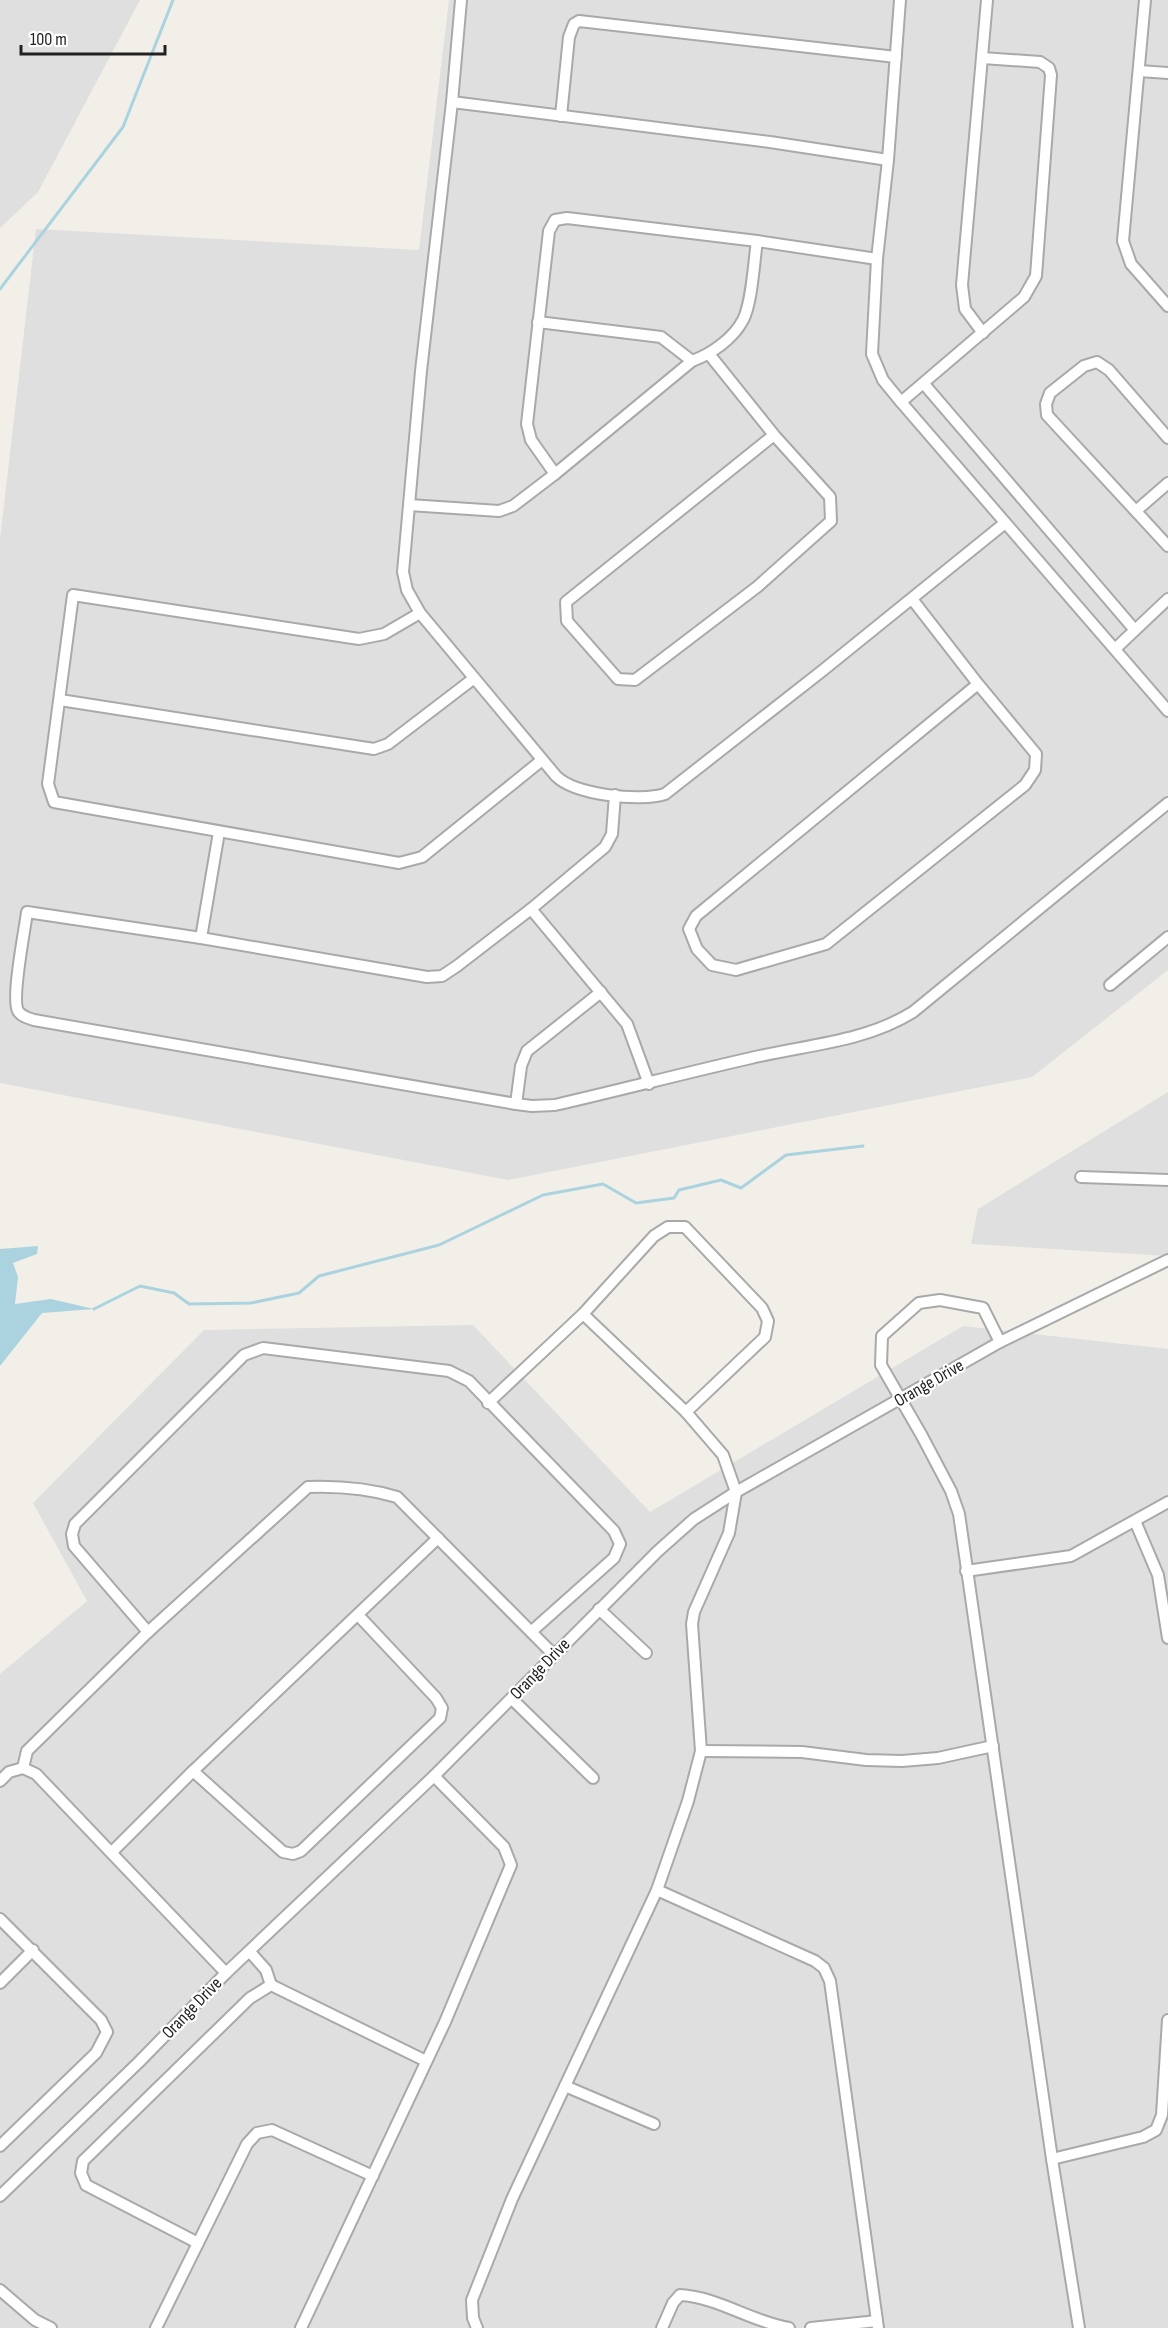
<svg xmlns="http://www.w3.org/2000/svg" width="1168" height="2328" viewBox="0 0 1168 2328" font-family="'Sofia Sans Condensed',sans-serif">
<rect width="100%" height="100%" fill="#f2efe9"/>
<g fill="#e0dfdf">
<polygon points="0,0 140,0 38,192 0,228"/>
<polygon points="449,0 1168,0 1168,970 1032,1077 508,1180 0,1083 0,539 36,229 419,250"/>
<polygon points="1168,1092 1168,1256 971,1244 978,1209"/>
<polygon points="473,1325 650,1512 963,1326 1168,1349 1168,2328 0,2328 0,1674 87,1601 33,1503 204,1330"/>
</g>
<polygon fill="#aad3df" points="38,1246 37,1254 13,1263 18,1277 15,1304 51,1299 94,1309 42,1313 0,1366 0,1249"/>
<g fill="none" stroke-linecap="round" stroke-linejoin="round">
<g stroke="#aad3df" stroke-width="3">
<polyline points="0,289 123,127 173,0"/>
<polyline points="94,1309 140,1286 174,1293 189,1304 251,1303 299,1293 319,1276 439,1245 543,1195 603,1184 636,1203 674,1198 679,1190 721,1180 741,1188 786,1155 863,1146"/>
</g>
<defs>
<g id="minor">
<path d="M461 0 452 102 421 371 403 572 407 590 420 613 556 776C575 795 640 802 665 794L822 671 1005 523"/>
<polyline points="900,0 888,160 877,259 872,354 883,380 901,402 1168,711"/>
<polyline points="1145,0 1123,241 1131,264 1168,306"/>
<polyline points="1139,71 1168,73"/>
<polyline points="452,102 770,142 888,160"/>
<polyline points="561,116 569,37 574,24 579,21 896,57"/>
<polyline points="538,322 661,337 692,361"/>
<polyline points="983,333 965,309 962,285 987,0"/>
<polyline points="709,354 774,435 830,497 831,521 757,587 635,680 618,679 567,621 566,602 774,435"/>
<polyline points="924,384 1134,629"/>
<polyline points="901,402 1024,297 1036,276 1051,75 1049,68 1040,62 982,58"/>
<polyline points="1168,438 1109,370 1097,362 1084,366 1050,393 1046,404 1047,415 1168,546"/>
<polyline points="555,474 531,440 527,424 549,231 555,220 567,218 757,241 877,259"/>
<path d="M409 505 499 511 513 506 555 474 692 361C711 354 733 339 743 320 752 303 754 261 757 241"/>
<polyline points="1137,510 1168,483"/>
<polyline points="912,599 978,684 1036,754 1035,770 1025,785 826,944 736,970 712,965 697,949 689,929 696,916 978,684"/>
<polyline points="420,613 384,634 359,639 73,595 48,784 54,802 399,863 422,857 542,760"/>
<polyline points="1115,649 1168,599"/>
<polyline points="60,700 374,749 388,744 473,679"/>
<path d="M615 795 612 834 605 847 531 909 457 966 442 976 427 977 201 938 27 912C25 929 11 998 18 1011 22 1017 28 1018 34 1020L516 1104 532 1106 555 1105C620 1090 685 1073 751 1058 806 1045 865 1042 913 1012L1168 803"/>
<polyline points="531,909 627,1024 649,1084"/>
<polyline points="201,938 219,832"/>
<polyline points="1110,985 1168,937"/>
<polyline points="516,1104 521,1066 527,1051 601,992"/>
<polyline points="1081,1177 1168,1180"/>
<polyline points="1000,1342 983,1308 940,1300 919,1303 882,1336 881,1365 922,1436 951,1491 959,1514 1052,2159 1079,2328"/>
<polyline points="488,1403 583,1314 654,1236 668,1227 685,1227 762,1308 768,1321 765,1337 686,1412"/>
<polyline points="1135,1521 1158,1575 1168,1638"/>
<polyline points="966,1571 1071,1556 1168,1502"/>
<polyline points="599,1609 646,1653"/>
<polyline points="148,1632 74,1546 72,1534 75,1524 244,1355 263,1348 449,1371 469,1381 614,1531 620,1544 614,1558 532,1631"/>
<polyline points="512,1699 593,1778"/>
<polyline points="701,1751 802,1752 866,1760 902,1761 938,1758 993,1746"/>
<path d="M23 1768 27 1751 148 1632 308 1487C338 1486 367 1488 397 1497L553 1654"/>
<polyline points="193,1771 283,1852 293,1854 301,1851 440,1718 442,1708 436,1698 358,1615"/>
<polyline points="0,1781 9,1772 23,1768 36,1774 226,1973"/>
<polyline points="112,1852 193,1771 438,1538"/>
<polyline points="657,1890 815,1961 824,1968 830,1981 878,2328"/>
<polyline points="0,1919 101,2020 107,2032 96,2053 0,2146"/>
<polyline points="250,1952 266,1970 271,1985"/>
<polyline points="0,1983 33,1950"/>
<polyline points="565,2086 654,2124"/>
<polyline points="1052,2159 1143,2137 1156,2130 1162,2115 1168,2020"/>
<polyline points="0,2196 139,2062 226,1973 434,1776 658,1551 694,1519 736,1492 1000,1342 1168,1260"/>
<polyline points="198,2243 86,2185 81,2173 83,2161 250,1998 271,1985 426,2061"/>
<polyline points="0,2290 35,2320 51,2328"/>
<polyline points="156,2328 247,2144 257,2133 272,2130 373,2176"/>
<polyline points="301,2328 445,2022 511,1865 504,1847 434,1776"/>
<polyline points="477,2328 473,2318 472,2300 512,2199 657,1890 688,1801 701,1751 692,1624 694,1612 729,1533 736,1492 723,1455 686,1412 583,1314"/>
<path d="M662 2328 673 2303 680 2295C718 2297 752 2322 789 2328"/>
<polyline points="811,2328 877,2321"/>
</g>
</defs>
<use href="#minor" stroke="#a9a9a9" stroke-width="14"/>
<use href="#minor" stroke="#fff" stroke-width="10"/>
</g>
<g text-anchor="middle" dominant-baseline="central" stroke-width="4.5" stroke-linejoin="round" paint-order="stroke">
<g font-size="18" fill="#222" stroke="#fff">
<text transform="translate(929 1383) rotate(-30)">Orange Drive</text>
<text transform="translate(540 1669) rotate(-46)">Orange Drive</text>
<text transform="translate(192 2008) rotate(-46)">Orange Drive</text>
</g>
</g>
<path d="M21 45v9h144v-9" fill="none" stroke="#222222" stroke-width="3"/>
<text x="30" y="45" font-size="18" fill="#222222" stroke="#ffffff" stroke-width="4.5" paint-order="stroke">100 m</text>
</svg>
